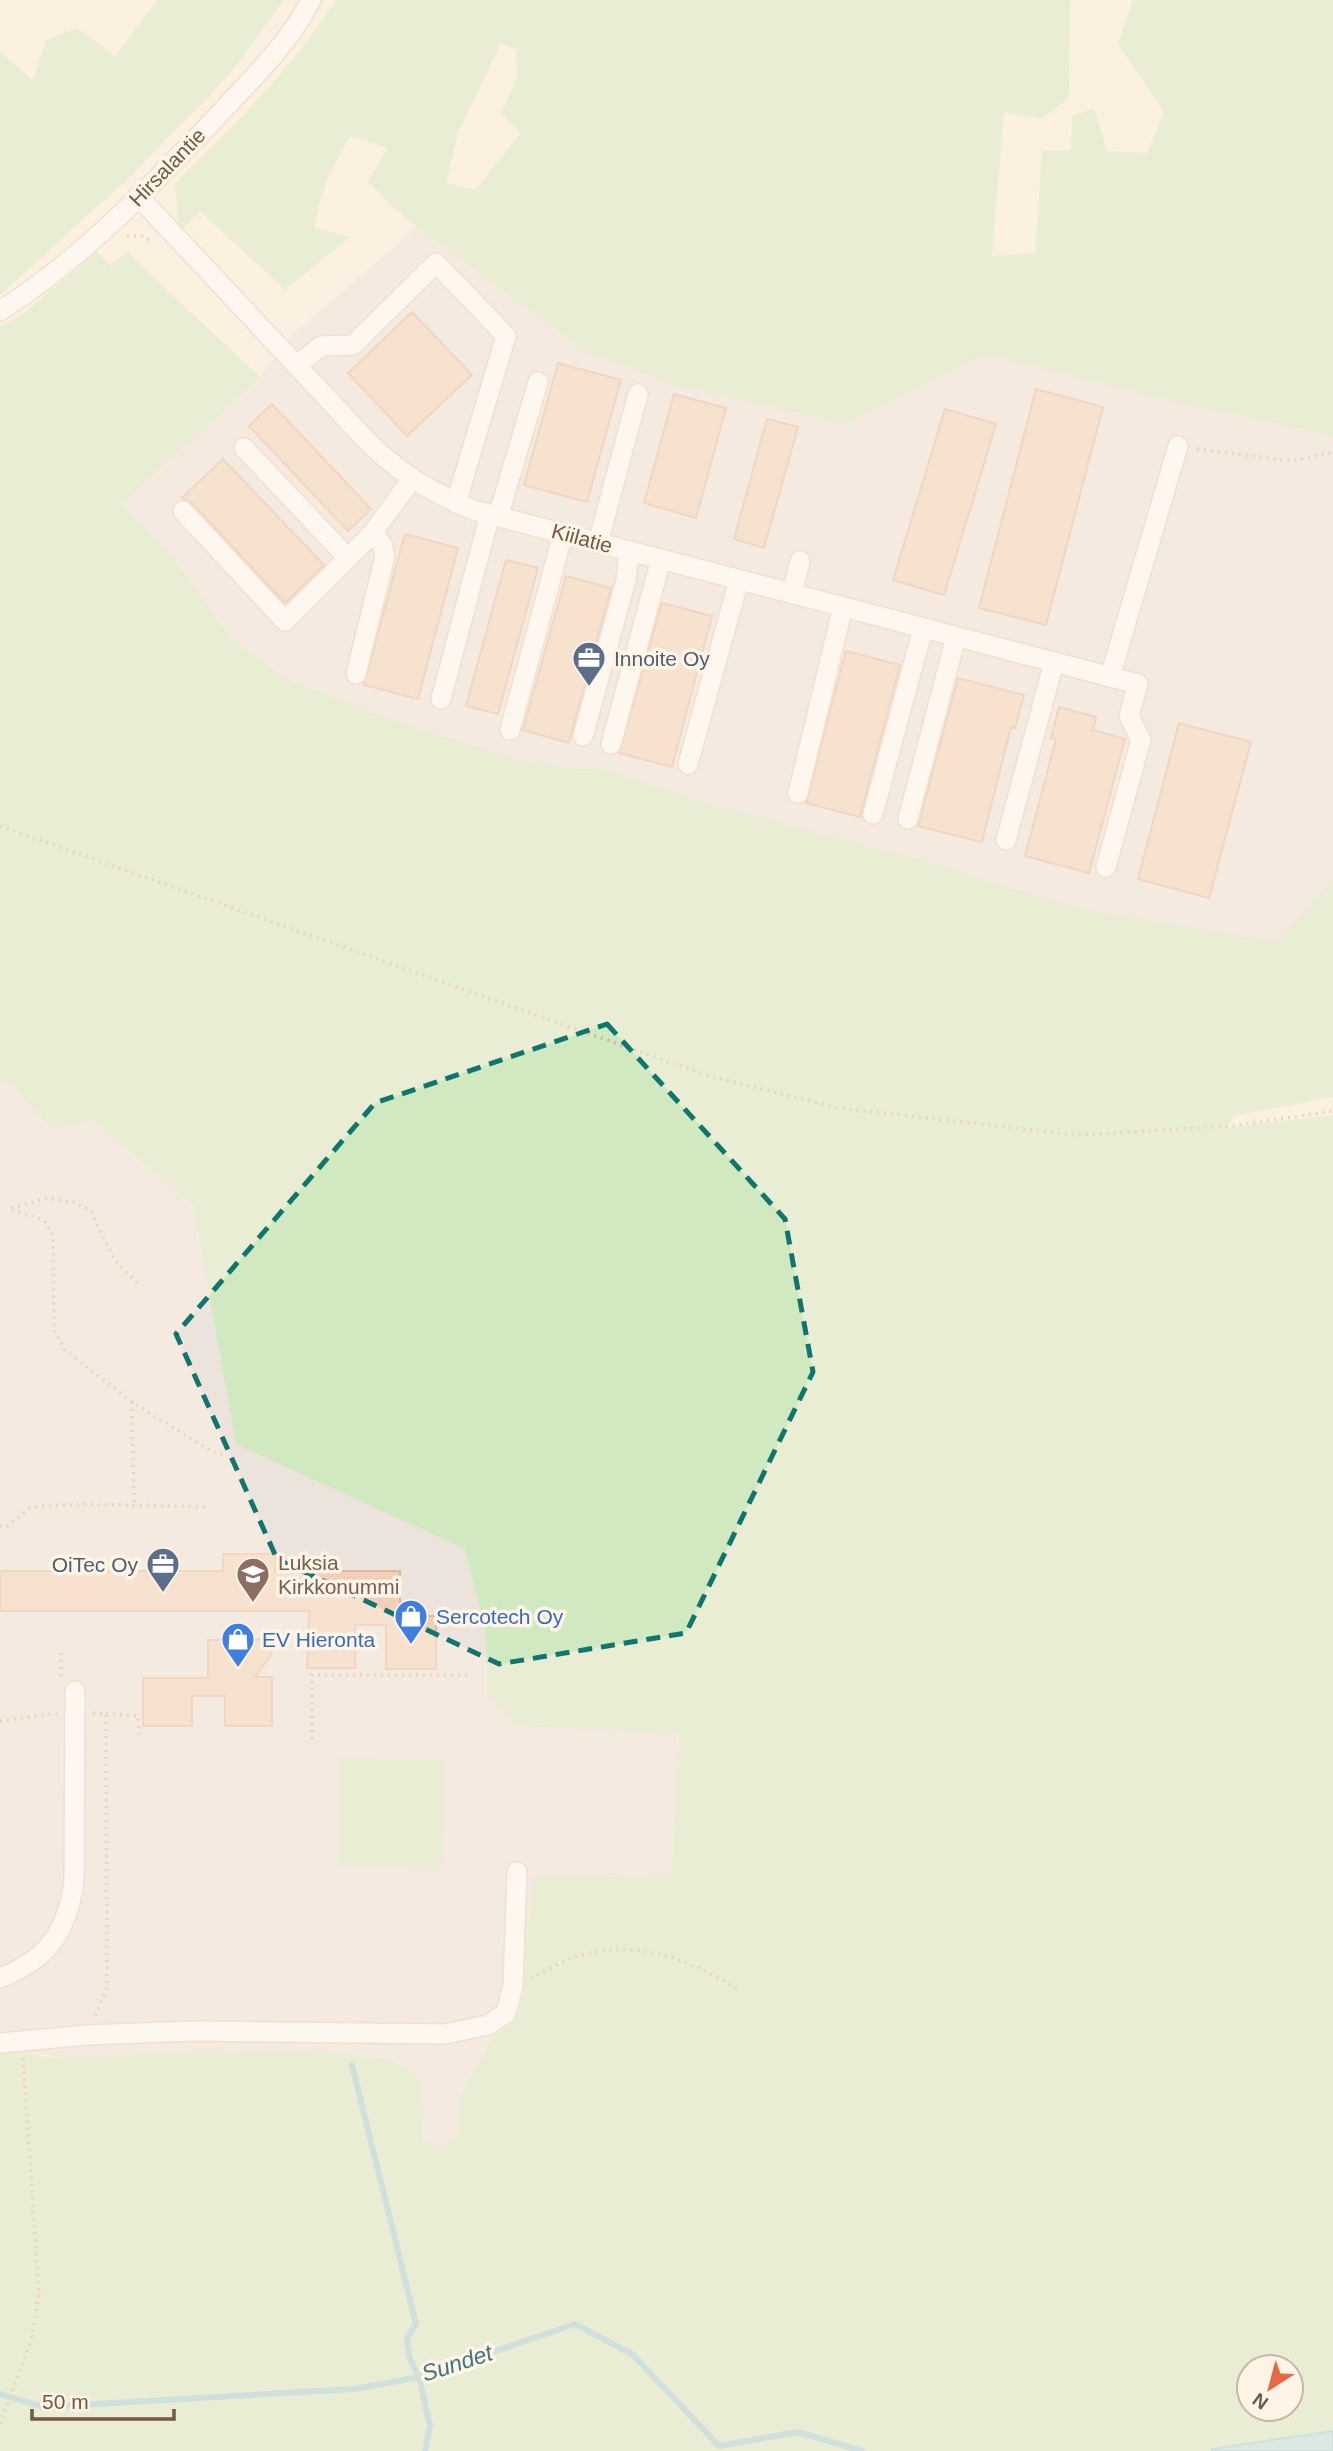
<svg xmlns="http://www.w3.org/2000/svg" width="1333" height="2451" viewBox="0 0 1333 2451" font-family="Arial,sans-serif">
<rect width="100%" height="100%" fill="#fcf1e1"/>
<g fill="#ebe3dc">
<polygon points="417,227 588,353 681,387 845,424 984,354 1170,401 1333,436 1333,880 1324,893 1276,943 1076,908 694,800 603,768 576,769 522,761 390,719 291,681 233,641 176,561 121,504 260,377 290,337"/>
<polygon points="12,1081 49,1128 93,1120 193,1205 236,1443 465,1549 486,1635 487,1694 516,1725 679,1733 671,1879 533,1878 520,2010 510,2025 494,2037 461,2094 459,2134 442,2149 423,2141 424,2112 16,2050 0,2053 0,1084"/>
</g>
<g fill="#d1e9c0" fill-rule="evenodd">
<polygon points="157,0 284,0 231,73 129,178 0,295 0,51 33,80 46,40 77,28 115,56"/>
<path d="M336 0H1070L1069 98 1041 119 1004 112 992 256 1035 253 1042 151 1071 150 1072 116 1094 108 1107 151 1147 153 1164 112 1118 44 1133 0H1333V436L1170 401 984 354 845 424 681 387 588 353 417 227 389 204 368 181 388 148 351 136C332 166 319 193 315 228L350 237 285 290 200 211 179 232 175 183C236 124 288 72 336 0ZM501 43 516 50 517 77 501 114 521 133 475 190 446 183 458 133Z"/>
<path d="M97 252 111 265 127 252 260 377 121 504 176 561 233 641 291 681 390 719 522 761 576 769 603 768 694 800 906 856 1076 908 1276 942 1333 880V1097L1235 1116 1224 1128 1333 1115V2451H0V2053L16 2050 46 2057 327 2052 389 2060 417 2075 424 2112 423 2141 442 2149 459 2134 461 2094 494 2037 510 2025 520 2010 533 1877 671 1878 679 1733 517 1726 487 1695 486 1635 465 1549 236 1444 193 1205 93 1120 49 1128 12 1082 0 1084V327L24 313ZM1249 2367H1291V2409H1249Z"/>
<polygon points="338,1759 443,1760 442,1866 338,1865"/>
</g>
<polygon fill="#b6dfe5" stroke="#9cced7" stroke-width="2" points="1333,2431 1333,2451 1212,2451 1212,2449"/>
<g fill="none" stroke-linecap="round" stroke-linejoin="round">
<g stroke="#9cced7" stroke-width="6">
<polyline points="352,2065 416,2324 407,2338 409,2357 419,2377 430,2426 425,2451"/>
<polyline points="0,2394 43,2407 355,2389 419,2377 575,2324 632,2354 719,2446 798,2432 862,2451"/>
</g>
</g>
<g fill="#f1cfb9" stroke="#e4b599" stroke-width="2">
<polygon points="412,312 472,375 407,436 348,373"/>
<polygon points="558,363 621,380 587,502 524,485"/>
<polygon points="1036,389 1103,407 1046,625 979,608"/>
<polygon points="674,394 726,408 696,518 644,503"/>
<polygon points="272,404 371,509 348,531 249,426"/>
<polygon points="945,409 996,424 944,595 893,580"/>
<polygon points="767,419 798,427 764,548 734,539"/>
<polygon points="223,459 324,565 285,603 192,503 182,498"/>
<polygon points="405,534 458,548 418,699 364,685"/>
<polygon points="506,560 538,568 498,714 466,706"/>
<polygon points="566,576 611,588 569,743 523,730"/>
<polygon points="662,603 712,616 672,767 619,753"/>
<polygon points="846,651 900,665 860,817 806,803"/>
<polygon points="958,678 1024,695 1015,728 1011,727 982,842 918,826"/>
<polygon points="1059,707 1096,717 1093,730 1125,739 1089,873 1025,856 1056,739 1051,738"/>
<polygon points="1179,723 1251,742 1209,898 1138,879"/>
<polygon points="223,1554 275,1554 275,1571 400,1571 400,1616 436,1616 436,1669 386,1669 386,1625 355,1625 355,1668 307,1668 309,1611 0,1611 0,1571 223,1571"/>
<polygon points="275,1639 271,1655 255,1677 272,1677 272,1726 225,1726 225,1696 192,1696 192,1726 143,1726 143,1678 208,1678 208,1640"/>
</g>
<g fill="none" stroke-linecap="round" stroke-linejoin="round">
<defs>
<g id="minor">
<path d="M138 196 368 442C403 476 430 491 473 510L1138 684 1129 716 1141 740 1106 867"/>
<path d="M0 311C86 256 155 182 225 108 256 74 290 42 311 0"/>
<polyline points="297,365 321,346 353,345 436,263 506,336 456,503"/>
<polyline points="244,448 348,558"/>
<polyline points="183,511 285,621 372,534 411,480"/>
<polyline points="498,517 538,382"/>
<polyline points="598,543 638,394"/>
<polyline points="792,594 800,561"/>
<polyline points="356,674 385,556 382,544 372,534"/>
<polyline points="1110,677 1178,446"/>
<polyline points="441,699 490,514"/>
<polyline points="510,730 563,534"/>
<polyline points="583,736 626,580 629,551"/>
<polyline points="611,744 661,559"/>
<polyline points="688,764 739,580"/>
<polyline points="798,793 843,607"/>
<polyline points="873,814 923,628"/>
<polyline points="908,819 956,637"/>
<polyline points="1006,840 1054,662"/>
<path d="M0 1978C48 1959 66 1933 74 1883L75 1691"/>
<polyline points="0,2043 87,2035 193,2031 445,2034 488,2025 506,2013 513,1986 517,1872"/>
</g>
</defs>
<use href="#minor" stroke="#e0cdbd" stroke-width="22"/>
<g stroke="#d6b29c" stroke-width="3.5" stroke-dasharray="2 5" stroke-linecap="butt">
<polyline points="127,236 142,236 152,242"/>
<polyline points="1197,449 1292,461 1333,452"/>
<polyline points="0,826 709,1076 839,1108 1076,1135 1233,1126 1333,1111"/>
<polyline points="137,1283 115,1260 90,1210 73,1202 47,1198 9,1209 44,1220 53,1235 54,1329 65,1350 132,1402 211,1451 226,1456"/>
<polyline points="132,1402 134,1505"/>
<polyline points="0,1526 6,1527 31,1507 84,1504 205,1507"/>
<polyline points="61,1653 61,1680"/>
<polyline points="93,1713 106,1714 107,1988 95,2016"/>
<polyline points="106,1714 138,1716 139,1734"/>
<polyline points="0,1721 57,1713"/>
<polyline points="312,1739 312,1675 472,1675"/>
<path d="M531 1978C548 1970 567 1958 585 1954 642 1940 691 1961 738 1989"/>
<polyline points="0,2424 31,2341 39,2294 23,2058"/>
</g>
<use href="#minor" stroke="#fff" stroke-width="19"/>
</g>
<path d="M0 0H1333V2451H0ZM607 1024 785 1219 813 1372 686 1633 499 1664 277 1559 176 1334 375 1103Z" fill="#fcf1e1" fill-opacity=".55" fill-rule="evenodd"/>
<path fill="none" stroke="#0f766e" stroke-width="5" stroke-dasharray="14 9" stroke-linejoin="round" d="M607 1024 785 1219 813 1372 686 1633 499 1664 277 1559 176 1334 375 1103Z"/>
<defs>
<symbol id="office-pin" viewBox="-11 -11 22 30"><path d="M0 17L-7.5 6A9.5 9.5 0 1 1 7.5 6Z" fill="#5c6f8a" stroke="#fff5e7"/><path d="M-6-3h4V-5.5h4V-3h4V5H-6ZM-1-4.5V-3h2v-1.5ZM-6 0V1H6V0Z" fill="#fff"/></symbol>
<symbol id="school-pin" viewBox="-11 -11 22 30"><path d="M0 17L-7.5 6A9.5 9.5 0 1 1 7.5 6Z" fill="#8d6e63" stroke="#fff5e7"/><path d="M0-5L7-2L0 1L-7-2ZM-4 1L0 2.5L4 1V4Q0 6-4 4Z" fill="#fff"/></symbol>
<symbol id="shop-pin" viewBox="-11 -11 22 30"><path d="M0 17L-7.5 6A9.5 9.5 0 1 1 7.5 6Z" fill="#3f7fe0" stroke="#fff5e7"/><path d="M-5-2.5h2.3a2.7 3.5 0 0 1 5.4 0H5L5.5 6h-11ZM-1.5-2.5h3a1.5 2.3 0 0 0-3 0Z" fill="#fff"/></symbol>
</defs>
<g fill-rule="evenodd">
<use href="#office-pin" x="570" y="639" width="38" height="52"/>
<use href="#office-pin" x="144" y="1545" width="38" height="52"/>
<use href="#school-pin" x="234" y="1555" width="38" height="52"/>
<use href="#shop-pin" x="392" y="1597" width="38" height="52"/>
<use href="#shop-pin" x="219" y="1620" width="38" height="52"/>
</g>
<g text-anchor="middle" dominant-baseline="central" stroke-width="7" stroke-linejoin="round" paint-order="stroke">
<g font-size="21" fill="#735748" stroke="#fff5e7">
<text transform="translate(167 167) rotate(-46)">Hirsalantie</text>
<text transform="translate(582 538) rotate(15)">Kiilatie</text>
</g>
<g font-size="21" fill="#4e5e75" stroke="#fff5e7" text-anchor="start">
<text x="614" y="658">Innoite Oy</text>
<text x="138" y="1564" text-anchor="end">OiTec Oy</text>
</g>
<g font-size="21" fill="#785e54" stroke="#fff5e7" text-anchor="start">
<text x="278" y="1562">Luksia<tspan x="278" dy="24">Kirkkonummi</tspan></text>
</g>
<g font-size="21" fill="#366cbe" stroke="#fff5e7" text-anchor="start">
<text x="436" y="1616">Sercotech Oy</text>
<text x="262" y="1639">EV Hieronta</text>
</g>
<g font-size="23" font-style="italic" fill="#3f7680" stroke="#fff5e7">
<text transform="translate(457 2363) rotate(-18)">Sundet</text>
</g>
</g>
<g transform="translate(1270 2388) rotate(216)"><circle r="33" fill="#fff5e7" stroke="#c7b6a7" stroke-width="2"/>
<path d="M0-5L12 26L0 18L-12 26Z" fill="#e76845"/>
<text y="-10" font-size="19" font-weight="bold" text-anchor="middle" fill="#735748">N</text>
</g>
<path d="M32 2409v10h142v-10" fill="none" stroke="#735748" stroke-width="3.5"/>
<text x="42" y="2409" font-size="21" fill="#735748" stroke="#fff5e7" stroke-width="5" paint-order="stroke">50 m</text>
</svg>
